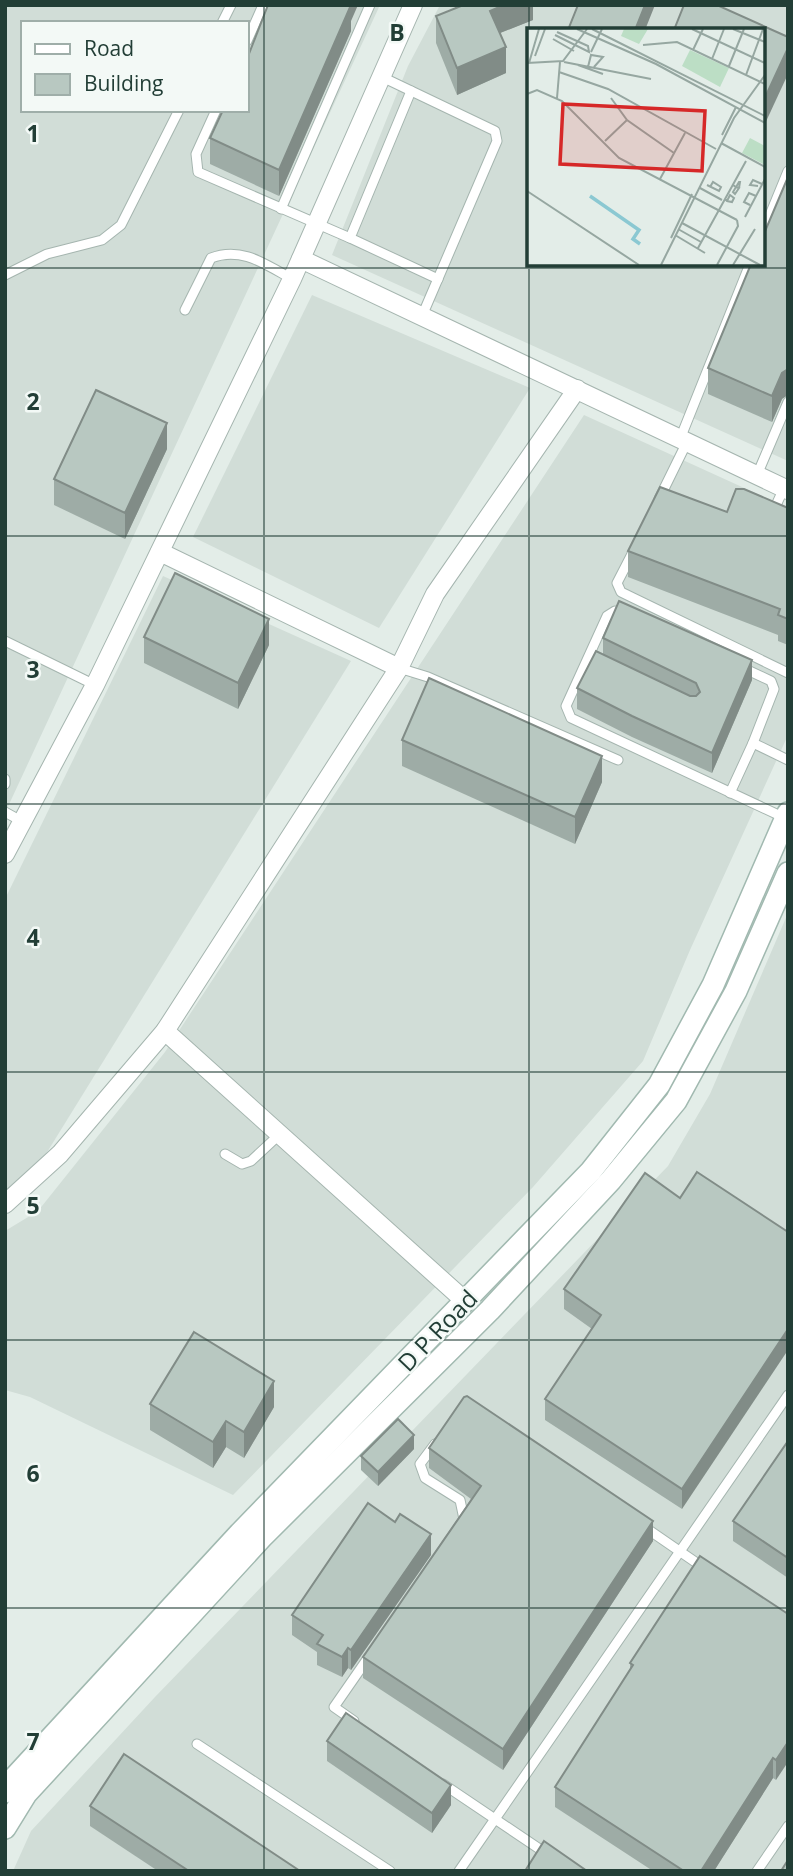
<svg xmlns="http://www.w3.org/2000/svg" width="793" height="1876" viewBox="0 0 793 1876" font-family="'Open Sans',sans-serif">
<rect width="100%" height="100%" fill="#e3ede8"/>
<g fill="#d1ddd7" fill-rule="evenodd">
<path d="M5 5H380L5 813ZM23 23H247V110H23Z"/>
<path d="M440 5 788 6V461L332 255 408 66ZM529 30H763V264H529Z"/>
<polygon points="312,295 530,388 379,628 193,537"/>
<polygon points="584,415 788,508 788,735 690,950 643,1061 533,1187 233,1495 30,1397 5,1390 5,1231 38,1211 165,1052"/>
<polygon points="163,576 351,661 28,1183 5,1198 5,899"/>
<polygon points="788,913 788,1871 13,1871 31,1831 155,1697 668,1166 710,1094"/>
</g>
<g fill="none" stroke-linecap="round" stroke-linejoin="round">
<defs>
<g id="lane">
<polyline points="222,23 231,5"/>
<polyline points="247,41 263,5"/>
<polyline points="382,77 495,131 497,141 422,316"/>
<polyline points="411,91 350,238 438,279"/>
<polyline points="216,110 196,154 198,172 350,238"/>
<polyline points="281,209 370,5"/>
<polyline points="763,232 788,171"/>
<polyline points="5,275 47,254 102,240 121,225 179,110"/>
<path d="M185 310 211 258C241 246 265 264 292 279"/>
<polyline points="680,439 750,264"/>
<polyline points="757,475 788,402"/>
<polyline points="659,499 687,442"/>
<polyline points="772,514 784,488"/>
<polyline points="633,552 617,583 621,592 788,673"/>
<polyline points="622,614 615,611 607,616 566,706 571,718 785,818"/>
<polyline points="5,641 95,685"/>
<polyline points="399,668 428,677 618,760"/>
<polyline points="753,743 788,760"/>
<polyline points="5,779 5,784"/>
<polyline points="730,793 753,743 774,689 771,681 741,667"/>
<polyline points="5,812 23,822"/>
<polyline points="225,1154 242,1164 251,1161 280,1134"/>
<polyline points="435,1444 420,1464 425,1478 460,1500 464,1519 462,1523"/>
<polyline points="643,1526 704,1568"/>
<polyline points="354,1721 334,1707 368,1658"/>
<polyline points="197,1744 390,1871"/>
<polyline points="443,1784 547,1854"/>
<polyline points="459,1871 788,1395"/>
<polyline points="757,1871 788,1826"/>
</g>
<g id="street">
<polyline points="301,259 788,490"/>
<polyline points="160,552 399,668"/>
<polyline points="5,854 95,685 292,279 413,5"/>
<polyline points="165,1031 465,1301"/>
<polyline points="5,1204 60,1154 165,1031 399,668 435,594 577,389"/>
</g>
<g id="secondary">
<polyline points="5,1792 13,1779 240,1533 591,1171 659,1085 713,985 788,813"/>
<polyline points="5,1828 26,1794 263,1536 490,1310 611,1180 676,1101 736,991 788,873"/>
</g>
</defs>
<use href="#lane" stroke="#a5b5af" stroke-width="11"/>
<use href="#street" stroke="#a5b5af" stroke-width="20"/>
<use href="#secondary" stroke="#a1b9b0" stroke-width="24"/>
<use href="#lane" stroke="#fff" stroke-width="9"/>
<use href="#street" stroke="#fff" stroke-width="18"/>
<use href="#secondary" stroke="#fff" stroke-width="21"/>
</g>
<g fill="#9eaca6">
<polygon points="455,5 533,5 533,20 500,33 506,73 457,95 436,43 436,16 455,9"/>
<polygon points="351,21 351,31 279,196 210,164 210,138"/>
<polygon points="708,368 782,399 772,422 708,394"/>
<polygon points="167,449 125,539 54,505 54,479"/>
<polygon points="788,508 788,645 778,641 778,635 628,577 628,551 727,512"/>
<polygon points="144,637 269,645 238,709 144,663"/>
<polygon points="603,638 752,680 712,773 632,737 577,709 577,688 603,654"/>
<polygon points="402,740 602,782 575,844 402,766"/>
<polygon points="697,1172 682,1509 545,1420 545,1399 592,1329 564,1309 564,1289 680,1198"/>
<polygon points="150,1404 274,1407 244,1458 226,1447 213,1468 150,1430"/>
<polygon points="788,1441 788,1578 733,1541 733,1521"/>
<polygon points="429,1448 653,1541 503,1770 363,1678 363,1657 471,1499 429,1468"/>
<polygon points="414,1449 378,1486 361,1470 361,1456"/>
<polygon points="431,1555 351,1670 348,1668 342,1677 317,1665 317,1652 292,1635 292,1615"/>
<polygon points="788,1614 776,1780 773,1778 714,1871 653,1871 555,1807 555,1787 630,1669 630,1663"/>
<polygon points="327,1741 451,1805 432,1833 327,1761"/>
<polygon points="90,1806 300,1871 158,1871 90,1826"/>
</g>
<g fill="#818c87">
<polygon points="348,5 358,5 351,21 351,31 279,196 279,170"/>
<polygon points="504,5 533,5 533,20 490,37 490,11"/>
<polygon points="645,5 655,5 645,30 635,30"/>
<polygon points="506,47 506,73 457,95 457,68"/>
<polygon points="788,48 788,74 763,128 763,102"/>
<polygon points="788,369 788,395 782,399 772,422 772,396 782,373"/>
<polygon points="167,423 167,449 125,539 125,513"/>
<polygon points="269,619 269,645 238,709 238,683"/>
<polygon points="752,660 752,680 712,773 712,753"/>
<polygon points="602,756 602,782 575,844 575,817"/>
<polygon points="788,1329 788,1350 682,1509 682,1489"/>
<polygon points="274,1381 274,1407 244,1458 244,1432"/>
<polygon points="226,1421 226,1447 213,1468 213,1442"/>
<polygon points="414,1435 414,1449 378,1486 378,1472"/>
<polygon points="653,1521 653,1541 503,1770 503,1749"/>
<polygon points="431,1534 431,1555 351,1670 351,1650"/>
<polygon points="348,1648 348,1668 342,1677 342,1657"/>
<polygon points="788,1742 788,1762 776,1780 776,1760"/>
<polygon points="773,1758 773,1778 714,1871 701,1871"/>
<polygon points="451,1785 451,1805 432,1833 432,1813"/>
</g>
<g fill="#b8c8c1" stroke="#818c87" stroke-width="2">
<polygon points="268,5 351,5 279,170 210,138 223,110 247,110 247,59"/>
<polygon points="461,5 504,5 490,11 506,47 457,68 436,16 461,6"/>
<polygon points="578,5 645,5 635,30 568,30"/>
<polygon points="684,5 717,5 788,37 788,48 763,102 763,30 674,30"/>
<polygon points="788,177 788,369 782,373 772,396 708,368 751,264 763,264 763,236"/>
<polygon points="96,390 167,423 125,513 54,479"/>
<polygon points="660,487 727,512 736,489 744,489 788,508 788,619 778,615 780,609 628,551"/>
<polygon points="175,573 269,619 238,683 144,637"/>
<polygon points="619,601 752,660 712,753 632,716 577,688 596,651 690,696 696,696 700,692 696,683 603,638"/>
<polygon points="429,678 602,756 575,817 402,740"/>
<polygon points="697,1172 788,1232 788,1329 682,1489 545,1399 601,1315 564,1289 645,1173 680,1198"/>
<polygon points="194,1332 274,1381 244,1432 226,1421 213,1442 150,1404"/>
<polygon points="467,1396 653,1521 503,1749 363,1657 481,1486 429,1448 464,1397"/>
<polygon points="398,1419 414,1435 378,1472 361,1456"/>
<polygon points="788,1441 788,1558 733,1521"/>
<polygon points="368,1503 395,1522 400,1514 431,1534 351,1650 348,1648 342,1657 317,1644 323,1635 292,1615"/>
<polygon points="700,1556 788,1614 788,1742 776,1760 773,1758 701,1871 684,1871 555,1787 633,1665 630,1663"/>
<polygon points="346,1713 451,1785 432,1813 327,1741"/>
<polygon points="124,1754 300,1871 189,1871 90,1806"/>
<polygon points="544,1841 587,1871 525,1871"/>
<polygon points="788,1860 788,1871 781,1871"/>
</g>
<path fill="none" stroke="#223e36" stroke-width="2" stroke-opacity="0.55" d="M264 5V1871M529 5V1871M5 268H788M5 536H788M5 804H788M5 1072H788M5 1340H788M5 1608H788"/>
<g text-anchor="middle" dominant-baseline="central" stroke-width="5" stroke-linejoin="round" paint-order="stroke">
<g font-size="24" fill="#223e36" stroke="#f3f9f6">
<text transform="translate(437 1330) rotate(-46)">D P Road</text>
</g>
</g>
<g transform="translate(527 28)">
<rect width="238" height="238" fill="#e3ede8"/>
<path d="M97 1H121L112 16 94 8ZM163 22 202 40 193 59 155 38ZM223 110 238 118V137L215 125Z" fill="#bcdec5"/>
<path fill="none" stroke="#8bc8d2" stroke-width="3.5" d="M63 168 112 202 106 211 113 216"/>
<path fill="none" stroke="#96a7a1" stroke-width="2" d="M50 1 129 36 238 95M65 1 238 88M165 1 238 35M206 1 238 14M28 7 62 24 61 18 30 4M26 11 47 23M116 17 150 14 238 56M166 22 176 1M64 24 75 1M8 28 18 1M185 31 197 1M37 34 124 51M0 35 36 33 60 1M2 35 12 1M51 37 76 46M202 38 217 1M61 39 64 27 76 29 67 39M32 44 81 61 189 121M219 47 236 1M0 66 10 62 35 73 92 130 210 192M30 70 33 34M84 70 100 92 147 125M195 107 209 79M78 113 100 92M194 115 238 139M133 151 158 105M180 157 192 163 194 159 186 154 183 159M206 157 209 159 212 160 208 166 206 164 212 154H213L212 160M231 158 223 157 226 152 235 156M173 160 195 172M0 163 112 237M198 171 200 173 205 174 207 170 203 167 200 173M223 177 217 174 222 165 229 168M218 189 238 151M155 195 233 237M151 201 174 214M148 207 178 225M144 210 165 166M171 220 219 133M134 237 207 90 238 47M190 237 211 198 210 192M206 237 228 201"/>
<path fill="#d62828" fill-opacity="0.15" stroke="#d62828" stroke-width="3.5" d="M36 76 178 83 175 143 33 136Z"/>
<rect width="238" height="238" fill="none" stroke="#223e36" stroke-width="3.5"/>
</g>
<g font-size="23" text-anchor="middle" font-weight="bold" fill="#223e36" stroke="#f3f9f6" stroke-width="5" stroke-linejoin="round" paint-order="stroke">
<text x="397" y="41">B</text>
<text x="33" y="142">1</text>
<text x="33" y="410">2</text>
<text x="33" y="678">3</text>
<text x="33" y="946">4</text>
<text x="33" y="1214">5</text>
<text x="33" y="1482">6</text>
<text x="33" y="1750">7</text>
</g>
<rect width="793" height="1876" fill="none" stroke="#223e36" stroke-width="14"/>
<rect x="21" y="21" width="228" height="91" fill="#f3f9f6" stroke="#9faea9" stroke-width="2"/>
<rect x="35" y="44" width="35" height="10" fill="#ffffff" stroke="#9faea9" stroke-width="2"/>
<text x="84" y="56" font-size="21" fill="#223e36">Road</text>
<rect x="35" y="74" width="35" height="21" fill="#b8c8c1" stroke="#9faea9" stroke-width="2"/>
<text x="84" y="91" font-size="21" fill="#223e36">Building</text>
</svg>
